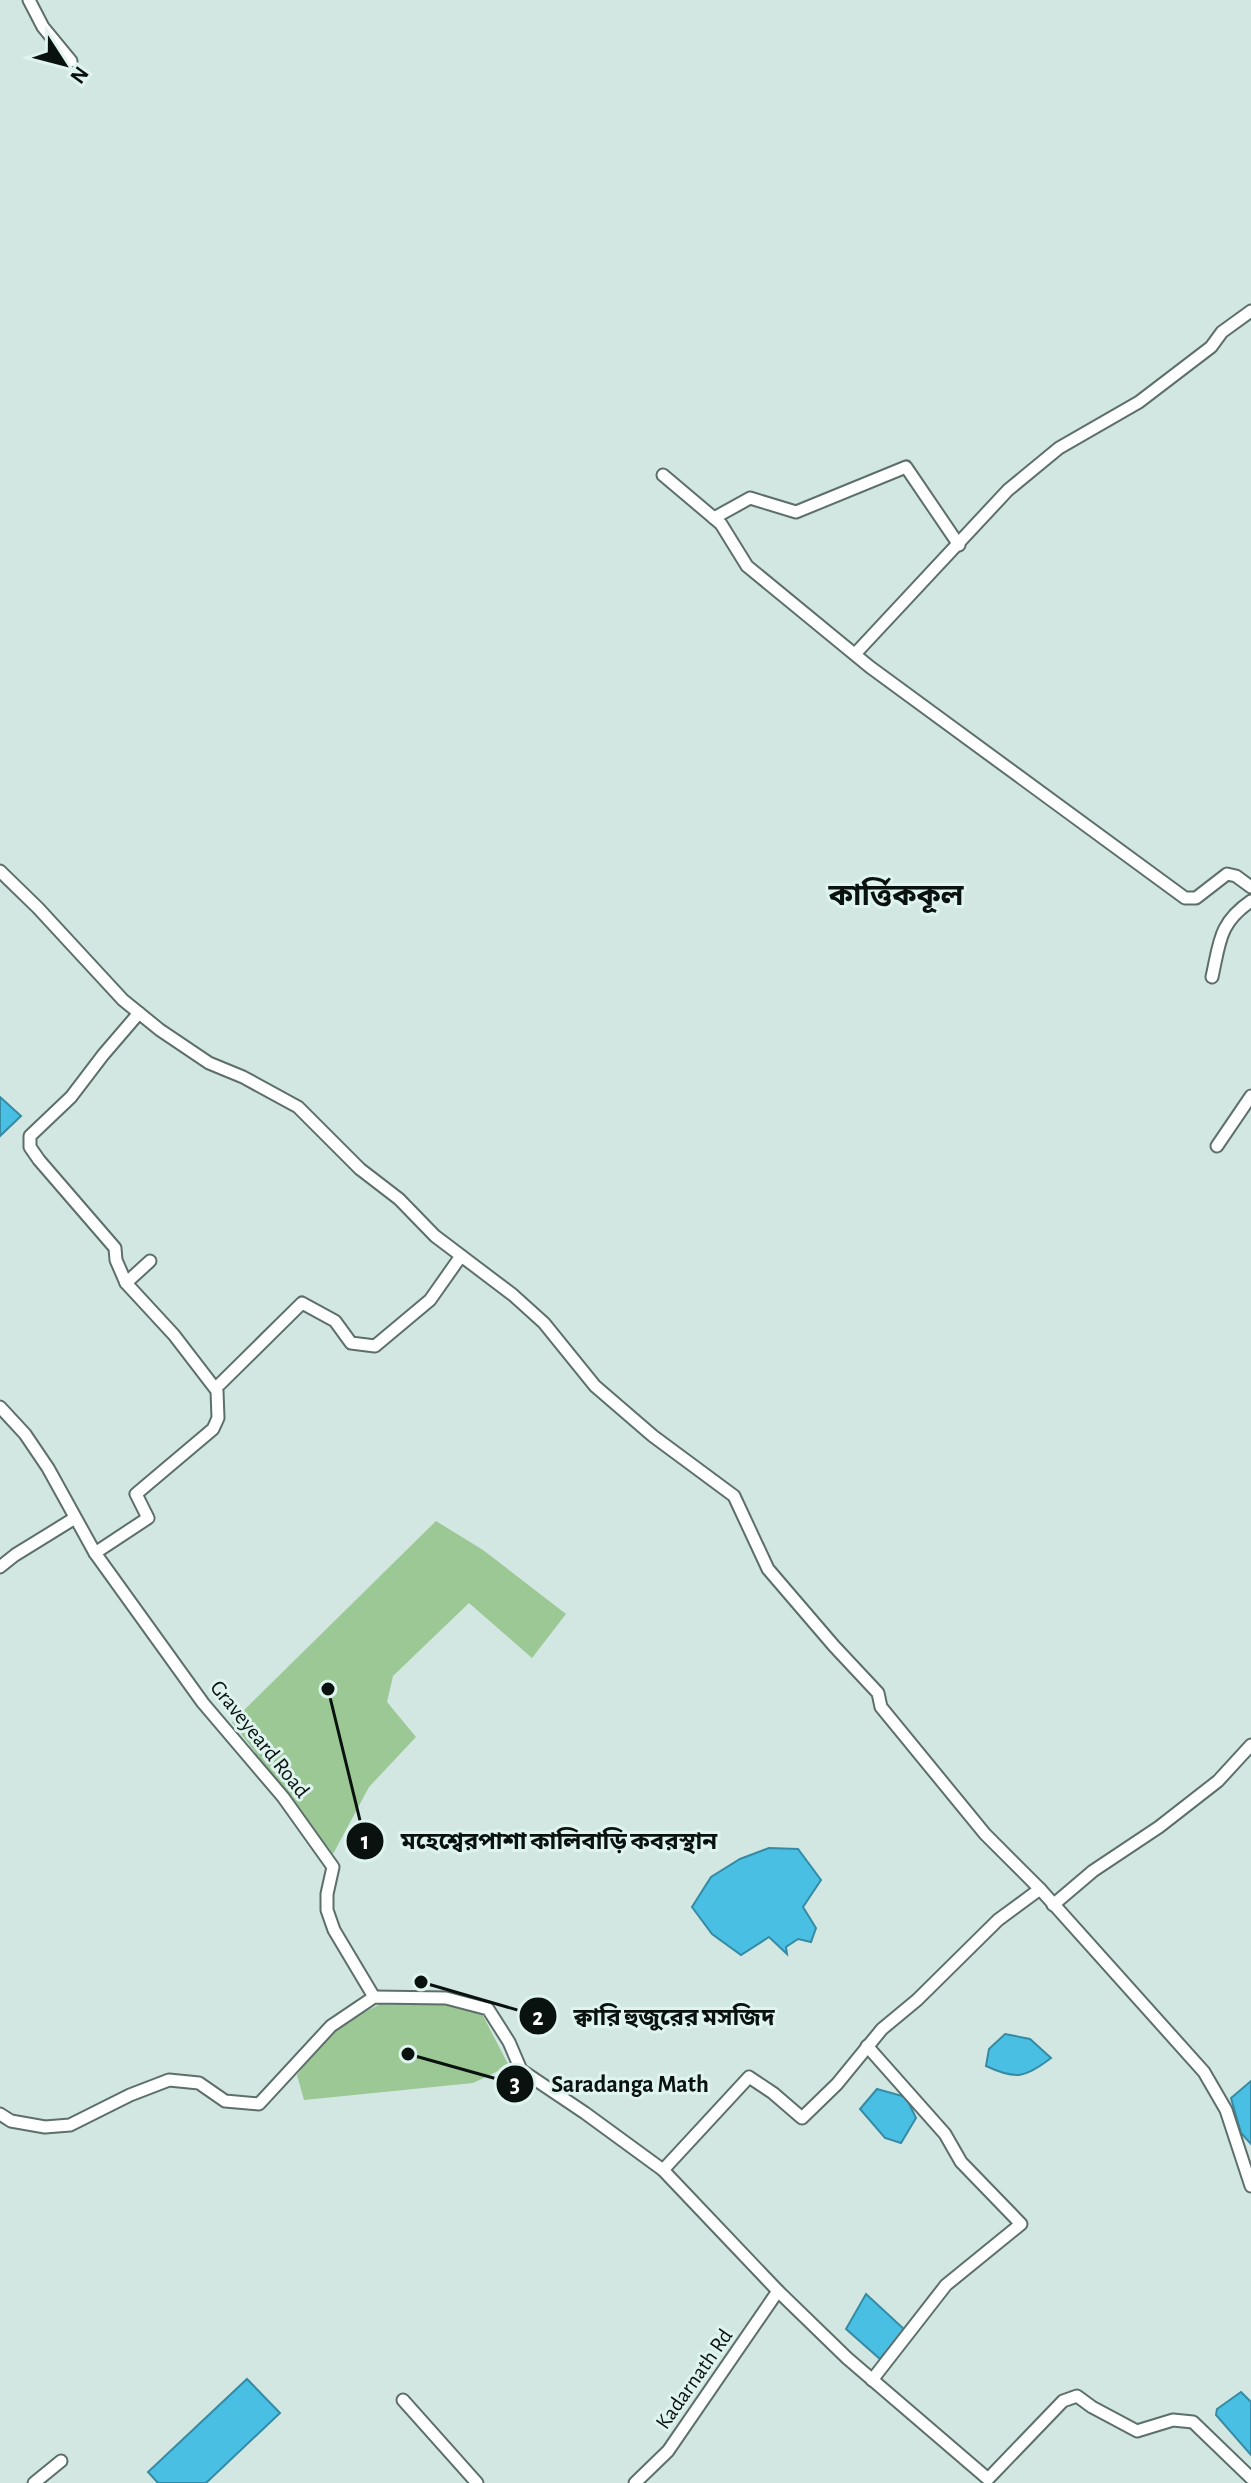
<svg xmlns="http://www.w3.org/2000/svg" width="1251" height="2483" viewBox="0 0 1251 2483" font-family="'Alegreya Sans','Noto Sans Bengali',sans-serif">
<rect width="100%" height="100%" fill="#d2e7e2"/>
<g fill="#9bc894">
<polygon points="436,1521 483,1550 566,1614 532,1658 469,1603 393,1676 387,1702 416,1737 369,1787 333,1854 232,1722"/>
<polygon points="388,2000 427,2001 482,2014 509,2066 473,2083 304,2100 297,2075 322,2041 361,2014"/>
</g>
<g fill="#49bfe3" stroke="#368ba4" stroke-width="2">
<polygon points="0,1097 21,1116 0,1136"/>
<polygon points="769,1848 798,1849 821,1880 803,1907 816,1928 811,1942 798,1939 786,1947 787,1954 769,1937 741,1955 712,1934 692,1907 711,1877 740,1859"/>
<path d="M1005 2034 1030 2039 1051 2058C1025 2078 1016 2080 986 2066L989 2049Z"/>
<polygon points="1251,2081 1251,2144 1241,2133 1231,2098"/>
<polygon points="877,2089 906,2097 916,2118 901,2143 885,2138 860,2109"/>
<polygon points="866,2294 905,2330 880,2359 846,2329"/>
<polygon points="247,2379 280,2413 206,2483 158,2483 148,2472"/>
<polygon points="1241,2392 1251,2402 1251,2455 1216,2415 1217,2409"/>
</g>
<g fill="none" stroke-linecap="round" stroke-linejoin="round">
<defs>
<g id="minor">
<polyline points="29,0 43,27 71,61"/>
<polyline points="663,475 721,524 747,566 870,667 1185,898 1196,898 1227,874 1236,876 1251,887"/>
<polyline points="714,518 750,498 796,512 906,467 959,545"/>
<polyline points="855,654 1008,490 1059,448 1139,402 1211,347 1222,332 1251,311"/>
<polyline points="0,871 38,908 123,1000 160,1030 209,1063 243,1077 298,1107 360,1169 399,1199 435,1236 513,1295 544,1323 595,1386 653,1436 734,1496 768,1569 834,1646 878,1693 881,1707 985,1834 1040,1889 1204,2072 1226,2110 1251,2186"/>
<path d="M1212 977C1220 941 1219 923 1251 901"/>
<polyline points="1217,1146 1251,1096"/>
<polyline points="126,1283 150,1261"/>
<polyline points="220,1384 302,1303 335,1321 351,1343 375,1346 430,1300 461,1256"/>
<polyline points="0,1407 25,1434 48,1468 95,1553 203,1703 283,1797 333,1867 327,1894 327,1910 334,1930 374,1997"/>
<polyline points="95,1553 148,1518 136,1494 213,1429 218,1418 217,1391 174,1335 126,1283 116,1260 115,1248 39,1160 30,1147 30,1136 71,1097 103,1055 139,1013"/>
<polyline points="0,1567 15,1555 75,1518"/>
<polyline points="1053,1905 1093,1871 1159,1827 1218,1781 1251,1745"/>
<polyline points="867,2046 945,2134 961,2162 1021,2224 946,2285 872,2380"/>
<polyline points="0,2114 11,2121 45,2127 70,2125 130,2095 169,2080 199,2083 225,2101 259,2104 331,2026 374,1997 446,1998 488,2009 509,2042 521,2070 585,2113 663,2170 778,2291 847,2358 988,2479 1063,2401 1077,2396 1092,2407 1137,2431 1173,2420 1193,2422 1251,2478"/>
<polyline points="663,2170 749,2077 773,2093 802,2118 837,2084 882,2029 917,2000 998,1920 1040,1889"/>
<polyline points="403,2400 477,2483"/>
<polyline points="34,2483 61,2461"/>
<polyline points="635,2483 668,2451 778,2291"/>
</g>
</defs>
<use href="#minor" stroke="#5c6f6b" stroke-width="15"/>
<use href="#minor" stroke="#fff" stroke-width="11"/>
</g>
<g text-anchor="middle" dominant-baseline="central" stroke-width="6" stroke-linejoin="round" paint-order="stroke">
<g font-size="22" fill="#0a1210" stroke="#dff4ef">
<text transform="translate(260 1739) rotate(51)">Graveyeard Road</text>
<text transform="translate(694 2379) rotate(-55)">Kadarnath Rd</text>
</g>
<g font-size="30" font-weight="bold" fill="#0a1210" stroke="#dff4ef">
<text x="896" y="896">কার্ত্তিককূল</text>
</g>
</g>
<path fill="none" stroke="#0a1210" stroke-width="3" d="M328 1689L365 1841M421 1982L538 2016M408 2054L515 2084"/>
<g fill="#0a1210" stroke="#dff4ef" stroke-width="3">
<circle cx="328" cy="1689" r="8"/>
<circle cx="421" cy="1982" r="8"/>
<circle cx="408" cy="2054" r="8"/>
<circle cx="365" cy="1841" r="20"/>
<circle cx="538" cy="2016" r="20"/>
<circle cx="515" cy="2084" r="20"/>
</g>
<g font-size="24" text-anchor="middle" font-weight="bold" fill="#fff">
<text x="365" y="1849">1</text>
<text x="538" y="2025">2</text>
<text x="515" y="2092">3</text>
</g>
<g font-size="24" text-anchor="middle" font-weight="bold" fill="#0a1210" stroke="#dff4ef" stroke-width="6" stroke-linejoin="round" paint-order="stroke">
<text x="559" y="1849">মহেশ্বেরপাশা কালিবাড়ি কবরস্থান</text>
<text x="674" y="2025">ক্বারি হুজুরের মসজিদ</text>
<text x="630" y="2092">Saradanga Math</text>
</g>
<g transform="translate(64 64) rotate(126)" stroke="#dff4ef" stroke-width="6" paint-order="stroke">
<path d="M0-6L14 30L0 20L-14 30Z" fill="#0a1210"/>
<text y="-12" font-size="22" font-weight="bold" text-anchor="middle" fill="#0a1210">N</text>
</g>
</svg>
